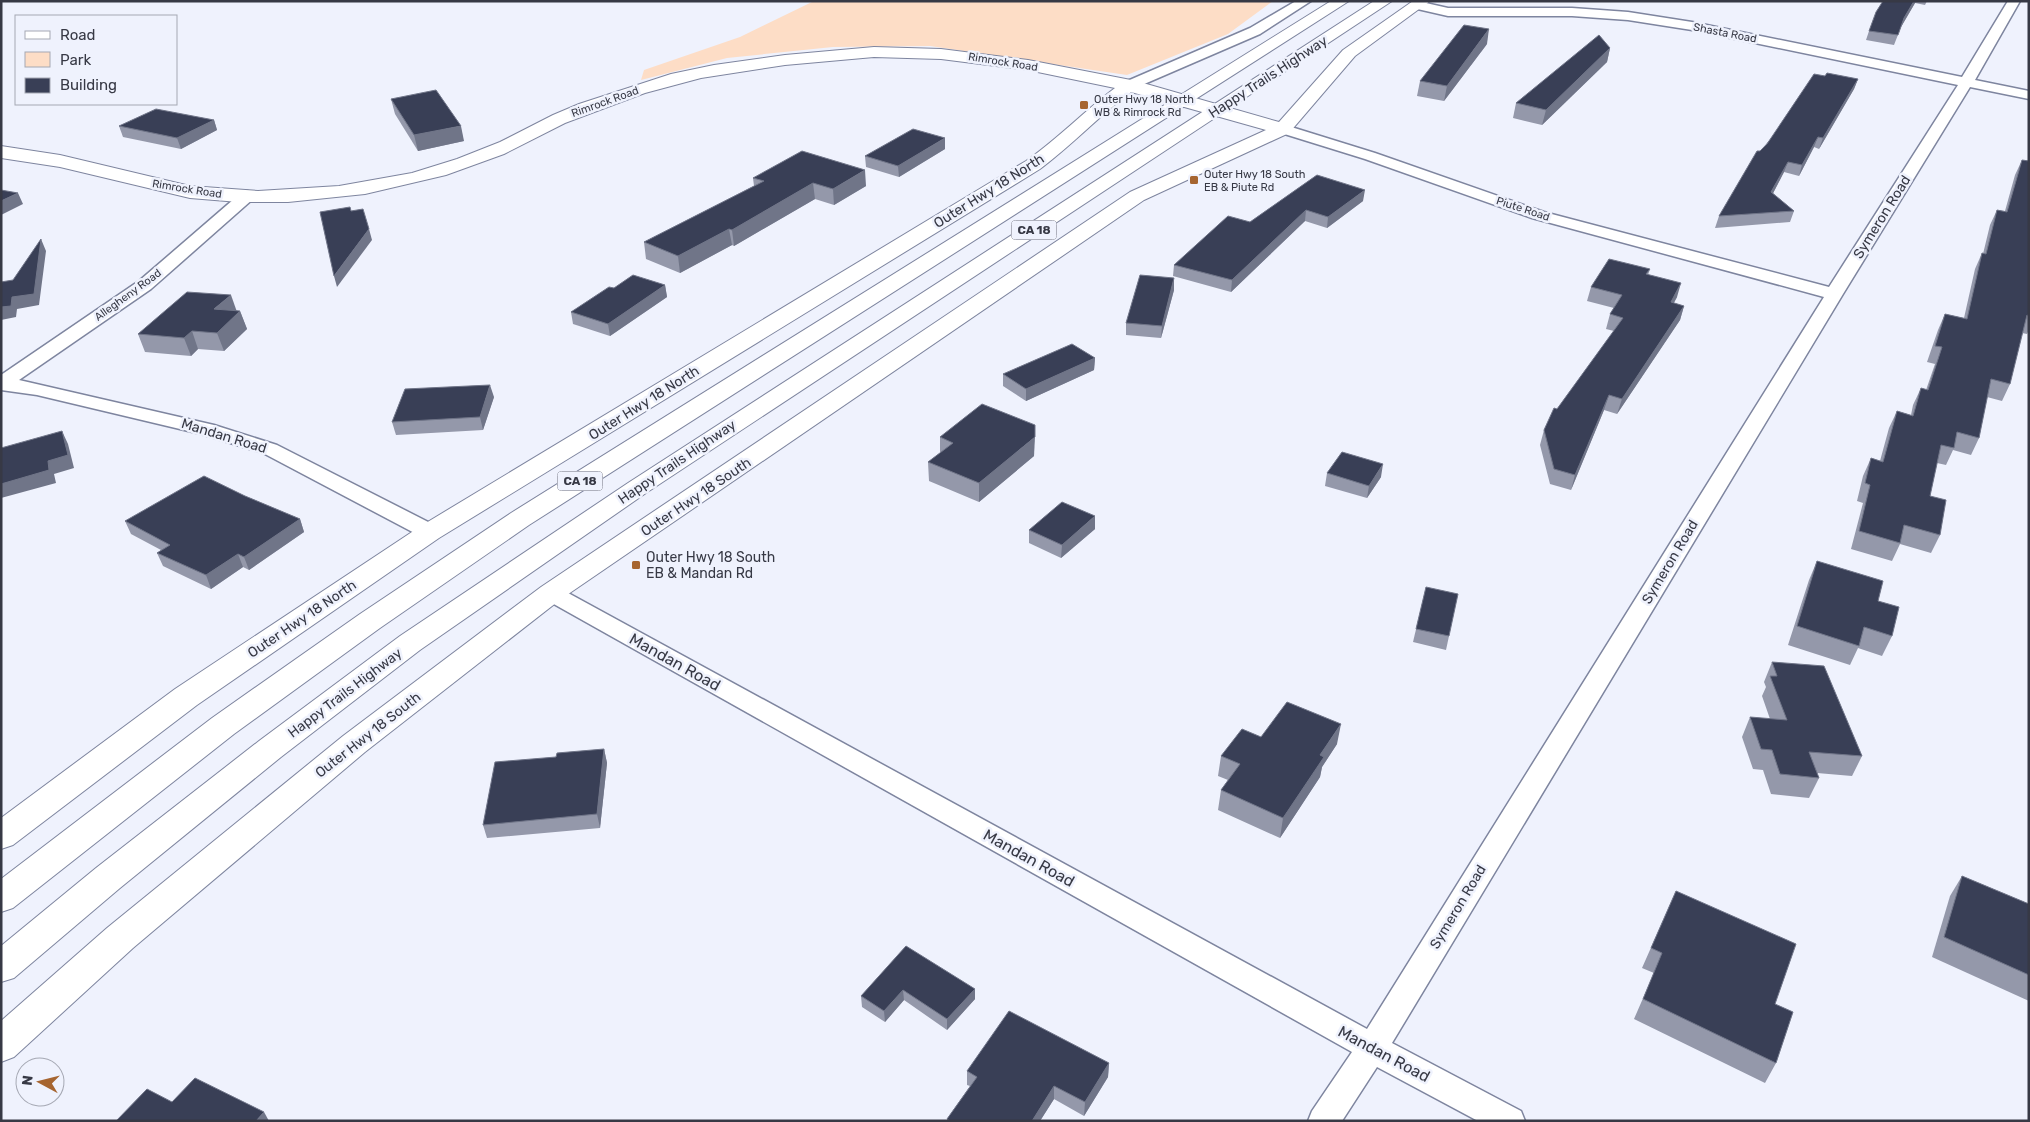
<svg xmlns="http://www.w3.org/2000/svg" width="2030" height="1122" viewBox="0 0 2030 1122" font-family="Rubik,sans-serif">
<rect width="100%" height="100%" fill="#eff2fd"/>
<polygon fill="#fdddc6" points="814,1 1273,1 1228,34 1127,75 930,46 833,47 727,58 641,80 644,70 740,37"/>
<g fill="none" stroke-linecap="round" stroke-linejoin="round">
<defs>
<g id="street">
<polygon points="1296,1 1311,1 1260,34 1135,88 1130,89 1123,85 1125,82 1250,28"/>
<polygon points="1417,1 1448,8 1572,8 1628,12 1692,22 1962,77 2008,1 2020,1 1975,80 2029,91 2029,99 1970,87 1843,294 1392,1043 1521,1111 1525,1121 1478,1121 1377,1067 1342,1121 1308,1121 1312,1111 1352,1052 543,598 539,593 543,588 551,586 559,588 1367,1029 1824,297 1532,218 1365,159 1278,132 1276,129 1278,126 1288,126 1375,153 1544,212 1829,287 1958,85 1692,30 1628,20 1572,16 1448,16 1413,8 1411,5 1413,2"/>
<polygon points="247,191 253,193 255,196 253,199 151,289 19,380 214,425 277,445 438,527 441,532 438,537 430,539 422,537 263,453 201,434 37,395 1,390 1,375 139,281 241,193"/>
</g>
<path id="secondary" d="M1413 1H1430L1355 56 1289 133 1144 200 561 599 365 752 133 948 14 1057 1 1062V1021L107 928 343 736 541 587 1130 192 1266 130 1131 92C1099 116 1072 145 1040 169L439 538 197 705 13 845 1 849V818L175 689 421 526 1026 161C1058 139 1084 111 1115 88L1028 70 941 59 874 57 785 65 701 78 645 93 565 123 504 154 446 175 365 194 288 202H239L190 198 60 167 1 158V146L60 155 190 186 258 191 339 186 412 173 457 159 500 142 553 115 579 104 671 74 714 65 785 55 874 47 941 49 1028 60 1136 81 1279 122 1343 50Z"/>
<g id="primary">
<polygon points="1331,1 1349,1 529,525 380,628 234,734 13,908 1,912 1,879 212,718 360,614 511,513"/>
<polygon points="1374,1 1392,1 646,493 420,650 281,757 120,888 14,978 1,982 1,946 96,868 259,741 400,636 628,483"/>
</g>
</defs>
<use href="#street" stroke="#7e859f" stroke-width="3"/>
<use href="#secondary" stroke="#7e859f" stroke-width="2"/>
<use href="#primary" stroke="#7e859f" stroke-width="2"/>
<use href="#street" fill="#fff" fill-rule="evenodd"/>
<use href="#secondary" fill="#fff" fill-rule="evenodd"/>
<use href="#primary" fill="#fff" fill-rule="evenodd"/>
</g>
<g fill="#9498aa">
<polygon points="1883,1 1927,1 1925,5 1915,3 1901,27 1894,45 1866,40 1869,31"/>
<polygon points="1487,44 1444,101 1417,96 1420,81"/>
<polygon points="1610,48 1607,62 1542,125 1513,118 1516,103"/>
<polygon points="1825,76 1858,79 1854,89 1819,149 1814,147 1799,176 1784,172 1773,193 1794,211 1790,222 1715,228 1719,216 1760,151"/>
<polygon points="391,99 464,141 418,151 395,114"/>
<polygon points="214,120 217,130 181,149 123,137 119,126"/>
<polygon points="945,149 899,177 866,167 865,156"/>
<polygon points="2022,160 2029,161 2029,330 2027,334 2022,333 2010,384 2002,401 1987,397 1979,438 1971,455 1953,450 1946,465 1937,463 1930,496 1940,535 1931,553 1900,544 1892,561 1851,549 1863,503 1857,501 1863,476 1871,458 1880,461 1889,428 1897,411 1911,415 1913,405 1921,388 1926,390 1935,364 1927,362 1938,330 1945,314 1964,318 1975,269 1982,253 1983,254 1990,225 1997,210 2005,211 2015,175"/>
<polygon points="1317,175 1363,201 1327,228 1305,221 1231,292 1173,276 1174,265 1250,222"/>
<polygon points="753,178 866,186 834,205 815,199 734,246 732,245 680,273 646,259 644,242 754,186"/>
<polygon points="1650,269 1648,275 1677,297 1674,303 1684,306 1680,320 1617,414 1604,410 1571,490 1550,484 1540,445 1544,430 1557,409 1614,331 1606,329 1610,314 1614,308 1587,301 1591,287"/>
<polygon points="1174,278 1174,290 1161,338 1126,335 1126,323"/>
<polygon points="665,285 667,297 610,336 573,324 571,312 614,288"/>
<polygon points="236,311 240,311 247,329 224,351 198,349 191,356 145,352 138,334"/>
<polygon points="1095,358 1094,370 1026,401 1003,386 1003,374"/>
<polygon points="494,397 483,430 396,435 392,422"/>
<polygon points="940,437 1034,456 979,502 929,481 928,462 940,453"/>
<polygon points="1327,473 1381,477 1367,498 1325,486"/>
<polygon points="245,496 300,519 304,532 249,570 243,567 211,589 163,566 157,553 161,550 131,534 125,521"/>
<polygon points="1095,529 1061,558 1029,543 1029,530"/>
<polygon points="1817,561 1878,601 1892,636 1882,656 1858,648 1850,665 1788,645 1809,580"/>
<polygon points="1426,587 1449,636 1446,650 1413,642"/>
<polygon points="1772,662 1862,756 1852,776 1817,773 1819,778 1809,798 1771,794 1763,770 1753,769 1742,737 1750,717 1770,719 1762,696 1766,687 1764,682"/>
<polygon points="1261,737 1337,744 1322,767 1320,777 1280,838 1218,810 1221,790 1228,780 1218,776 1221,756"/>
<polygon points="604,749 607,763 600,828 487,838 483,825 556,757"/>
<polygon points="1962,876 2029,904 2029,1001 1932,957 1950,896"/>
<polygon points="1676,891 1776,1063 1765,1083 1634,1019 1654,973 1642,968"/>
<polygon points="906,946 975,999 947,1030 904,1000 885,1022 862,1007 861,996"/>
<polygon points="1109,1063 1108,1077 1084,1116 1054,1099 1040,1121 947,1121 947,1119 970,1086 967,1085 967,1071"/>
</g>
<g fill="#707588">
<polygon points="1914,1 1916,1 1915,3 1901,27 1904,18"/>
<polygon points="1489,29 1487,44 1444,101 1447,86"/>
<polygon points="1610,48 1607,62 1542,125 1546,110"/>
<polygon points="1858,79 1854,89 1819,149 1823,138"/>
<polygon points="214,120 217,130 181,149 177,138"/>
<polygon points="461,126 464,141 418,151 414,135"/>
<polygon points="1818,137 1814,147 1799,176 1802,165"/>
<polygon points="945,138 945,149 899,177 898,166"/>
<polygon points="1788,162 1784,172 1768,203 1771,192"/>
<polygon points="865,170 866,186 834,205 833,189"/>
<polygon points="813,183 815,199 734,246 732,230"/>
<polygon points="1365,190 1363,201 1327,228 1328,217"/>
<polygon points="18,193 23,204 1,215 1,201"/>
<polygon points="1306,210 1305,221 1231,292 1232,280"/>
<polygon points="369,229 372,240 337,287 334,276"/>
<polygon points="729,229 732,245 680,273 678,256"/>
<polygon points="41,239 46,251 39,305 17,309 16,317 1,320 1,307"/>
<polygon points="1174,278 1174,290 1161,338 1162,326"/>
<polygon points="1681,283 1677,297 1666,316 1671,302"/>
<polygon points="665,285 667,297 610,336 608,324"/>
<polygon points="231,295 237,312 214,309"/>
<polygon points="1684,306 1680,320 1617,414 1622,399"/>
<polygon points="240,311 247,329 224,351 217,333"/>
<polygon points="192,331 198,349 191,356 184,338"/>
<polygon points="1095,358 1094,370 1026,401 1026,389"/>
<polygon points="490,385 494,397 483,430 480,417"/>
<polygon points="1609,395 1604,410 1571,490 1575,475"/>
<polygon points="62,431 68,444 74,468 54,474 56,483 1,498 1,484 48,461"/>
<polygon points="1035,437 1034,456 979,502 979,483"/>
<polygon points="1383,464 1381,477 1367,498 1369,486"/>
<polygon points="1095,516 1095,529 1061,558 1062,545"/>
<polygon points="300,519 304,532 249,570 244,557"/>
<polygon points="238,554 243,567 211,589 206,575"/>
<polygon points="1341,724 1337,744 1322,767 1320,777 1280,838 1283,818 1320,755"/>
<polygon points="604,749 607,763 600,828 597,814"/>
<polygon points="975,989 975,999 947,1030 947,1019"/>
<polygon points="903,990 904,1000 885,1022 884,1011"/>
<polygon points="1109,1063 1108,1077 1084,1116 1085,1102"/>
<polygon points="1054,1086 1054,1099 1040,1121 1032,1121"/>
<polygon points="264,1112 269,1121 256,1121"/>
</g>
<g fill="#393f56" stroke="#707588">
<polygon points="1883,1 1914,1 1904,18 1898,35 1869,31 1876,12"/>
<polygon points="1464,25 1489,29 1447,86 1420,81"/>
<polygon points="1599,35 1610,48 1546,110 1516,103"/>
<polygon points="1827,73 1858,79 1823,138 1818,137 1802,165 1788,162 1771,192 1794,211 1719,216 1757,151 1760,151 1767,144 1814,74 1825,76"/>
<polygon points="436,90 461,126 414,135 391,99"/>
<polygon points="156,109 214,120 177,138 119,126"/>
<polygon points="913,129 945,138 898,166 865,156"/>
<polygon points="802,151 865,170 833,189 813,183 732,230 729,229 678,256 644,242 764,181 753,178"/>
<polygon points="2022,160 2029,161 2029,316 2027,315 2010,384 1991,379 1979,438 1957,432 1954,448 1941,445 1930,496 1946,500 1940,535 1904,525 1900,543 1859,531 1870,485 1865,483 1871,458 1883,462 1897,411 1913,416 1921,388 1928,390 1942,347 1935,346 1945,314 1967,319 1982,253 1986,254 1997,210 2007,212"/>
<polygon points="1317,175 1365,190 1328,217 1306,210 1232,280 1174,265 1228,216 1250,222"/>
<polygon points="1,190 18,193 1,201"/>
<polygon points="350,207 351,211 363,209 369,229 334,276 320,212"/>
<polygon points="41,239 34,294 12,297 11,306 1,307 1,282 13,280"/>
<polygon points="1609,259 1650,269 1646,274 1681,283 1671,302 1684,306 1622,399 1609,395 1575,475 1554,469 1544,430 1554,408 1557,409 1623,318 1610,314 1622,295 1591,287"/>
<polygon points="633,275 665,285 608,324 571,312 609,287 614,288"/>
<polygon points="1140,275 1174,278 1162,326 1126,323"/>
<polygon points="187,292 231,295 214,309 240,311 217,333 192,331 184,338 138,334"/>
<polygon points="1072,344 1095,358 1026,389 1003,374"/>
<polygon points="490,385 480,417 392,422 405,389"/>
<polygon points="982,404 1035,425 1035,437 979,483 928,462 953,443 940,437"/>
<polygon points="62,431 68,455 48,461 49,470 1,484 1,448"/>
<polygon points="1342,452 1383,464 1369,486 1327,473"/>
<polygon points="204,476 245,496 300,519 244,557 238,554 206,575 157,553 170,545 125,521"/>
<polygon points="1062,502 1095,516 1062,545 1029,530"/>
<polygon points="1817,561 1883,581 1878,601 1899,607 1892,636 1864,627 1859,646 1797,626"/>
<polygon points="1426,587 1458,594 1449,636 1416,629"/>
<polygon points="1772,662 1824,666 1862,756 1809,752 1819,778 1780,774 1772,750 1761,749 1750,717 1787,720 1770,676 1777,676"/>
<polygon points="1287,702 1341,724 1320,755 1324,757 1283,818 1221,790 1240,764 1221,756 1242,729 1261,737"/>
<polygon points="604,749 597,814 483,825 495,762 556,757 557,753"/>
<polygon points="1962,876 2029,904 2029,975 1944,937"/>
<polygon points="1676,891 1796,944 1775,1004 1793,1012 1776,1063 1643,999 1662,953 1651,948"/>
<polygon points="906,946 975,989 947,1019 903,990 884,1011 861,996"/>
<polygon points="1009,1011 1109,1063 1085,1102 1054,1086 1032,1121 950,1121 947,1119 977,1077 967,1071"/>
<polygon points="195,1078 264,1112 256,1121 116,1121 147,1089 172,1102"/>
</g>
<g fill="#a66530" stroke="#eff2fd" stroke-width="2">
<rect x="1079" y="100" width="10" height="10" rx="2.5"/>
<rect x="1189" y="175" width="10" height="10" rx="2.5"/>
<rect x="631" y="560" width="10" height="10" rx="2.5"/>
</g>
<g text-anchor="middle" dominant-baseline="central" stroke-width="5" stroke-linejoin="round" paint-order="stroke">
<g font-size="11" fill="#373945" stroke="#eff2fd">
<text transform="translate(1725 33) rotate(11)">Shasta Road</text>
<text transform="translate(1003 62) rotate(9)">Rimrock Road</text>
<text transform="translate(605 102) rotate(-20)">Rimrock Road</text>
<text transform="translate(187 189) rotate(9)">Rimrock Road</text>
<text transform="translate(1523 209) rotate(18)">Piute Road</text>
<text transform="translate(128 295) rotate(-36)">Allegheny Road</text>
</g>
<g font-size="11" fill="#373945" stroke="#eff2fd" text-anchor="start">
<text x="1094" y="99">Outer Hwy 18 North<tspan x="1094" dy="13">WB &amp; Rimrock Rd</tspan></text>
<text x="1204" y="174">Outer Hwy 18 South<tspan x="1204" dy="13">EB &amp; Piute Rd</tspan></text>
</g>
<g fill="#eff2fd" stroke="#6e707c" stroke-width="1">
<rect x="1011.5" y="220.5" width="45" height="19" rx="4"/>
<rect x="557.5" y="471.5" width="45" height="19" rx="4"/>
</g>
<g font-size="12" font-weight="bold" fill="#373945">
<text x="1034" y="230">CA 18</text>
<text x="580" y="481">CA 18</text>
</g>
<g font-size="14" fill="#373945" stroke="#eff2fd">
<text transform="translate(1268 77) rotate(-33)">Happy Trails Highway</text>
<text transform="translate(989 191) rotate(-32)">Outer Hwy 18 North</text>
<text transform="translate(1882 217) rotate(-58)">Symeron Road</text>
<text transform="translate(644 403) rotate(-32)">Outer Hwy 18 North</text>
<text transform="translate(224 436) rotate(17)">Mandan Road</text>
<text transform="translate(677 462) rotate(-34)">Happy Trails Highway</text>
<text transform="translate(696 497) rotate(-34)">Outer Hwy 18 South</text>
<text transform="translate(1670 562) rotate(-59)">Symeron Road</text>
<text transform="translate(302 619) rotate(-34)">Outer Hwy 18 North</text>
<text transform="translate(345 693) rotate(-37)">Happy Trails Highway</text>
<text transform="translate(368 735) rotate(-38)">Outer Hwy 18 South</text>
<text transform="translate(1458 907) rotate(-59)">Symeron Road</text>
</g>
<g font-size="14" fill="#373945" stroke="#eff2fd" text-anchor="start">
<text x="646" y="557">Outer Hwy 18 South<tspan x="646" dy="16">EB &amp; Mandan Rd</tspan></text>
</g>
<g font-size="16" fill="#373945" stroke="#eff2fd">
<text transform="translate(675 662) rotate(29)">Mandan Road</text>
<text transform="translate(1029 858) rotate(29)">Mandan Road</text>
<text transform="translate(1384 1054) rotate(28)">Mandan Road</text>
</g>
</g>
<rect width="2030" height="1122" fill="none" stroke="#373945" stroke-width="5"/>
<rect x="15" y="15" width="162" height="90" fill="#eff2fd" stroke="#a5a8b3"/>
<rect x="25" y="31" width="25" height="8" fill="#ffffff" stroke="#a5a8b3"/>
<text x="60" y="40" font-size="15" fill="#373945">Road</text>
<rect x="25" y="52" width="25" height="15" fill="#fdddc6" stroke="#a5a8b3"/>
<text x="60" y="65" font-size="15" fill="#373945">Park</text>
<rect x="25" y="78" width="25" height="15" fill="#393f56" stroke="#a5a8b3"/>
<text x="60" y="90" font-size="15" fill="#373945">Building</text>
<g transform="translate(40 1082) rotate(277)"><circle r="24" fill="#eff2fd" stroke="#a5a8b3"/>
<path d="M0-4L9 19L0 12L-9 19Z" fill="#a66530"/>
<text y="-8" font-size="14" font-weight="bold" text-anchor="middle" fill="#373945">N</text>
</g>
</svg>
